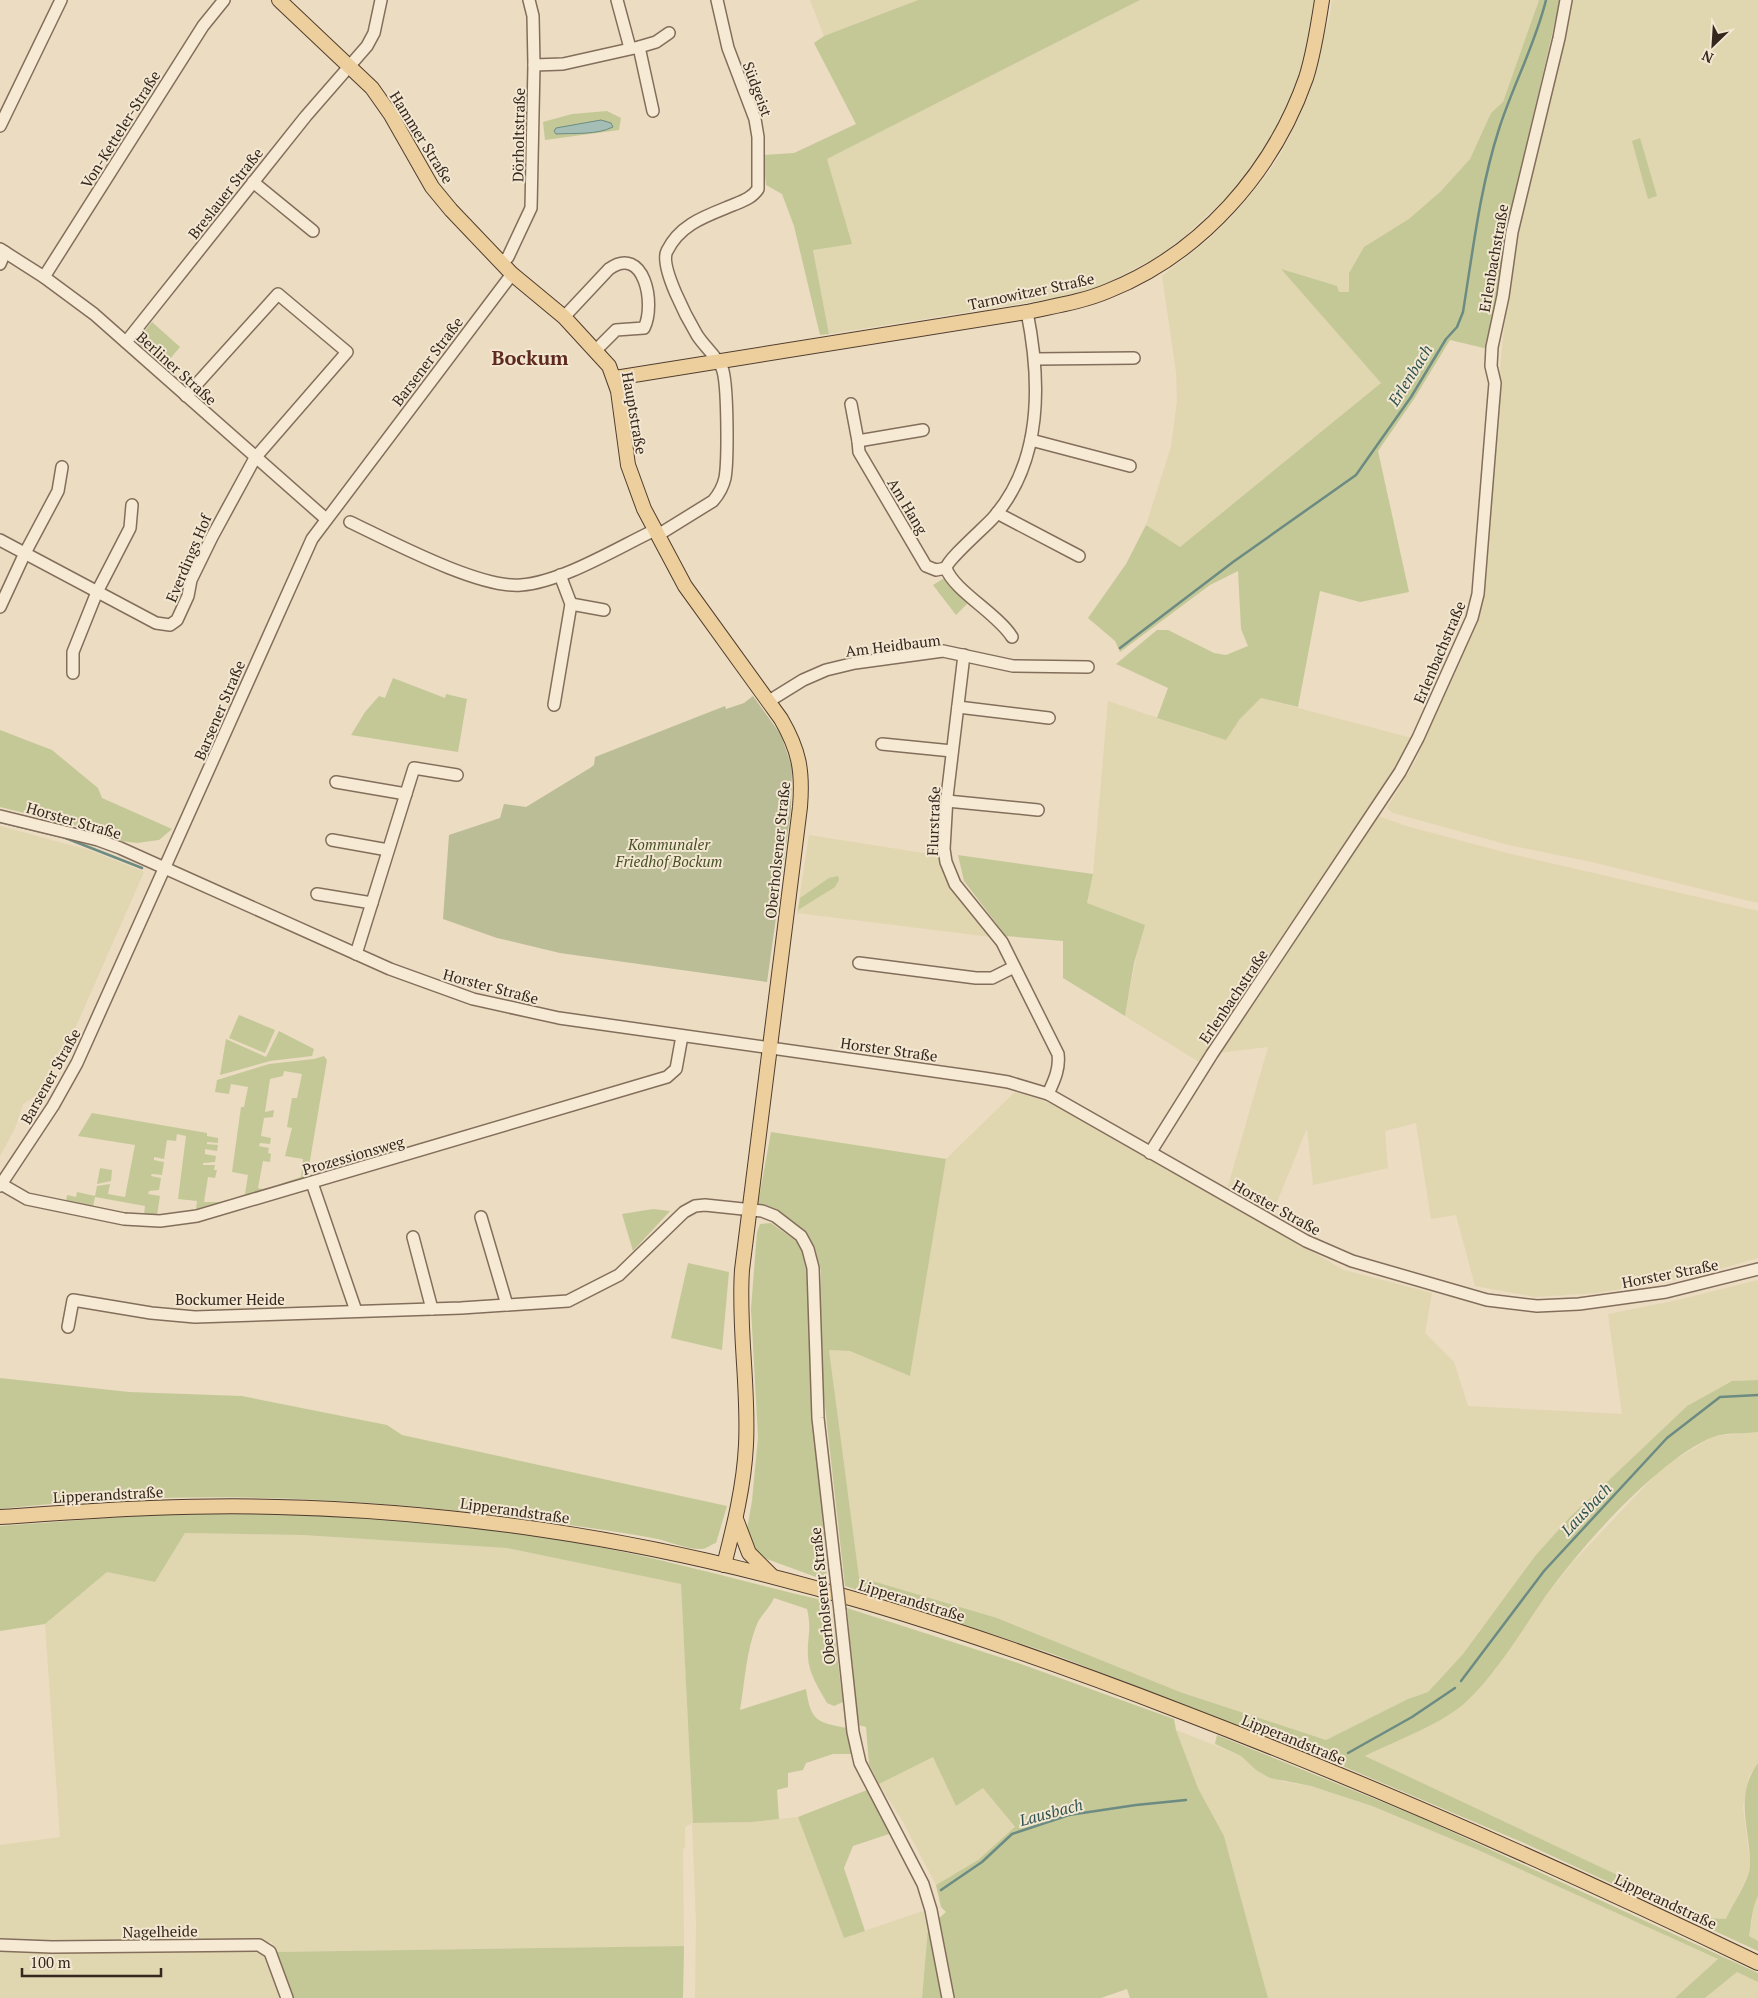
<svg xmlns="http://www.w3.org/2000/svg" width="1758" height="1998" viewBox="0 0 1758 1998" font-family="'PT Serif',serif">
<rect width="100%" height="100%" fill="#ebdcc2"/>
<g fill="#e0d6b0">
<polygon points="810,0 918,0 824,36"/>
<polygon points="1140,0 1314,0 1308,43 1298,78 1278,125 1256,162 1230,194 1185,236 1157,257 1103,285 1068,296 829,334 813,249 851,243 827,159"/>
<polygon points="1332,0 1539,0 1503,102 1491,113 1470,159 1440,192 1409,220 1364,247 1349,273 1349,293 1339,292 1282,270 1381,383 1180,547 1146,525 1171,447 1177,400 1176,372 1162,276 1209,239 1234,214 1269,172 1282,151 1295,125 1330,16"/>
<polygon points="1568,0 1758,0 1758,903 1592,862 1509,845 1393,813 1387,808 1416,760 1476,616 1507,297 1522,200"/>
<polygon points="1261,698 1415,739 1209,1052 1199,1062 1125,1016 1140,937 1087,903 1093,874 1108,701 1208,735 1239,720"/>
<polygon points="1378,816 1406,826 1507,853 1758,911 1758,1258 1699,1275 1598,1293 1535,1297 1475,1286 1456,1215 1431,1219 1416,1123 1385,1131 1388,1168 1313,1185 1307,1128 1273,1212 1228,1186 1268,1047 1217,1053"/>
<polygon points="0,826 92,851 144,872 77,1024 47,1085 40,1093 23,1104 15,1128 0,1156"/>
<polygon points="809,835 942,856 952,889 991,937 797,913"/>
<polygon points="1015,1092 1039,1099 1055,1106 1344,1270 1432,1293 1425,1333 1454,1362 1468,1406 1622,1414 1608,1314 1678,1300 1758,1280 1758,1380 1732,1381 1687,1406 1570,1517 1535,1556 1463,1654 1428,1692 1408,1699 1326,1740 1180,1692 997,1618 859,1577 829,1350 850,1351 910,1375 946,1159"/>
<polygon points="1758,1432 1758,1763 1749,1776 1743,1807 1751,1869 1726,1919 1709,1918 1365,1756 1443,1717 1466,1701 1496,1669 1546,1596 1572,1563 1663,1467 1714,1436"/>
<polygon points="185,1533 302,1535 507,1548 681,1584 693,1823 752,1822 798,1817 844,1938 926,1910 928,1928 922,1998 695,1998 696,1923 692,1823 685,1827 685,1847 683,1850 684,1946 275,1952 272,1942 0,1943 0,1845 60,1837 45,1624 107,1572 155,1582"/>
<polygon points="1176,1730 1241,1756 1256,1770 1284,1782 1311,1786 1372,1806 1478,1850 1718,1959 1675,1998 1268,1998 1224,1836 1198,1788"/>
<polygon points="933,1756 956,1806 983,1787 1015,1828 978,1860 936,1885 902,1820 879,1784"/>
<polygon points="1758,1896 1758,1941 1749,1936 1752,1921 1752,1907"/>
<polygon points="0,1948 256,1948 268,1958 284,1998 0,1998"/>
<polygon points="1737,1972 1758,1982 1758,1998 1705,1998"/>
</g>
<g fill="#c4c897">
<polygon points="918,0 1140,0 827,159 852,244 813,250 829,334 820,335 794,226 782,194 766,185 763,155 794,153 856,124 814,43 824,36"/>
<polygon points="1539,0 1560,0 1515,194 1488,349 1450,340 1414,399 1378,451 1409,592 1360,602 1320,591 1298,707 1261,698 1239,720 1226,740 1157,718 1168,688 1116,664 1157,630 1168,630 1214,653 1226,655 1248,646 1241,629 1238,571 1210,585 1120,652 1115,641 1088,618 1126,564 1146,525 1180,547 1381,383 1281,269 1337,286 1339,292 1349,292 1349,273 1364,247 1409,219 1440,192 1470,159 1491,113 1503,102"/>
<polygon points="607,111 621,118 619,130 545,140 543,122 572,114"/>
<polygon points="1640,138 1657,196 1648,199 1632,141"/>
<polygon points="152,322 180,347 164,366 138,343 138,339"/>
<polygon points="946,577 971,600 956,615 933,585"/>
<polygon points="393,678 445,698 446,694 467,699 458,752 351,735 365,712 379,696 385,698"/>
<polygon points="0,730 52,750 98,788 102,798 172,829 159,840 137,843 121,841 98,831 0,807"/>
<polygon points="958,855 1093,874 1087,903 1145,925 1134,963 1125,1016 1063,978 1063,941 1006,936 964,881"/>
<polygon points="838,876 839,880 835,887 798,910 800,898 829,878"/>
<polygon points="239,1015 275,1030 265,1053 229,1038"/>
<polygon points="279,1031 314,1049 312,1056 270,1061 220,1075 226,1039 266,1057"/>
<polygon points="324,1056 327,1060 307,1178 284,1185 283,1183 301,1177 303,1159 285,1156 292,1128 287,1127 292,1098 297,1098 302,1074 284,1071 283,1076 270,1079 265,1112 274,1110 273,1117 264,1118 261,1136 271,1138 270,1144 260,1143 259,1146 269,1148 268,1153 271,1154 270,1162 263,1161 258,1188 262,1189 278,1186 229,1200 245,1194 248,1175 232,1172 241,1107 244,1107 248,1087 231,1084 229,1094 215,1092 217,1080 269,1064 314,1059"/>
<polygon points="92,1113 207,1133 207,1136 218,1138 218,1143 207,1142 207,1144 218,1145 217,1151 205,1149 205,1154 216,1156 215,1162 203,1163 203,1165 215,1165 214,1170 217,1170 215,1178 208,1177 204,1202 222,1202 196,1209 197,1201 178,1199 186,1136 177,1134 176,1141 167,1140 164,1159 154,1157 154,1160 164,1162 162,1175 152,1174 151,1176 161,1178 159,1190 149,1191 148,1194 160,1196 157,1215 144,1215 145,1206 95,1197 93,1207 66,1201 67,1195 76,1197 77,1192 95,1196 97,1186 110,1184 108,1194 125,1197 135,1145 78,1136"/>
<path d="M771 1132 946 1159 910 1376 850 1351 829 1350 859 1577 997 1618 1180 1692 1326 1740 1408 1699 1428 1692 1463 1654 1535 1556 1570 1517 1666 1426 1687 1406 1732 1381 1758 1380V1432C1745 1434 1725 1432 1713 1437 1657 1460 1580 1548 1545 1597 1520 1633 1499 1670 1468 1700 1443 1724 1397 1740 1365 1756L1709 1918 1726 1919C1731 1907 1750 1878 1750 1867 1751 1829 1733 1798 1758 1763V1896C1751 1909 1752 1922 1749 1936L1758 1941V1951L1524 1843 1340 1765 1053 1654 845 1586 819 1353 821 1271 814 1246 804 1232 758 1203Z"/>
<polygon points="100,1168 112,1170 111,1181 97,1184"/>
<polygon points="653,1209 670,1211 633,1251 622,1214"/>
<polygon points="771,1223 796,1241 806,1254 808,1270 810,1341 827,1581 764,1558 756,1551 746,1535 752,1501 758,1437 751,1309 757,1232 760,1224"/>
<polygon points="688,1263 729,1272 722,1350 671,1338"/>
<path d="M0 1378 129 1392 242 1396 387 1425 402 1435 727 1506 716 1543C712 1544 706 1549 702 1549 691 1550 669 1542 658 1539 615 1531 571 1525 527 1519 354 1496 174 1489 0 1509Z"/>
<path d="M176 1513C313 1513 449 1519 583 1544 666 1559 748 1583 830 1602L843 1702 834 1706 827 1703C819 1689 808 1672 808 1656 807 1637 812 1629 807 1609L774 1598C770 1608 760 1616 757 1624 746 1651 745 1681 740 1710L806 1689C811 1721 816 1722 847 1728L850 1734 853 1754H833L806 1763 803 1770 788 1773V1787L777 1790 779 1819 752 1822 693 1823 681 1584 507 1548 302 1535 185 1533 155 1582 107 1572 45 1624 0 1631V1526Z"/>
<polygon points="847,1608 1018,1663 1174,1719 1176,1730 1198,1788 1224,1836 1268,1998 1130,1998 1127,1989 1101,1998 922,1998 928,1928 946,1912 941,1907 936,1885 978,1860 1015,1827 983,1788 956,1806 933,1757 879,1784 869,1764 866,1727 858,1725"/>
<polygon points="1217,1735 1424,1819 1758,1973 1758,1982 1737,1972 1705,1998 1675,1998 1718,1959 1478,1850 1372,1806 1311,1786 1270,1778 1256,1770 1241,1756 1215,1744"/>
<polygon points="867,1790 892,1833 853,1846 844,1868 865,1931 844,1938 798,1817"/>
<polygon points="684,1946 683,1998 291,1998 275,1952"/>
</g>
<polygon fill="#babd96" points="753,696 781,735 792,767 791,810 767,982 560,953 497,938 443,919 449,835 500,818 504,804 526,807 590,768 594,765 595,757 725,706 726,709 744,703"/>
<path fill="#a4beb5" stroke="#6c8b82" d="M601 120 611 123 613 127C597 135 574 133 556 134L554 131 556 128Z"/>
<g fill="none" stroke-linecap="round" stroke-linejoin="round">
<g stroke="#6c8b82" stroke-width="2.5">
<path d="M1120 648 1233 562 1356 475 1411 397 1446 339 1457 327 1463 312C1473 250 1480 188 1499 129 1513 85 1535 45 1546 0"/>
<polyline points="0,822 63,837 142,868"/>
<polyline points="1461,1681 1544,1571 1667,1438 1720,1397 1758,1395"/>
<polyline points="1348,1753 1412,1717 1455,1688"/>
<polyline points="941,1890 982,1862 1012,1834 1069,1815 1136,1805 1186,1800"/>
</g>
<defs>
<g id="minor">
<polyline points="617,0 630,48"/>
<polyline points="639,47 653,111"/>
<polyline points="534,65 563,64 639,47 656,42 669,33"/>
<polyline points="0,126 61,0"/>
<polyline points="253,182 313,231"/>
<polyline points="0,249 44,277 94,314 326,519"/>
<polyline points="502,263 508,257 531,208 534,65 533,16 529,0"/>
<polyline points="0,264 5,252"/>
<polyline points="44,277 203,26 224,0"/>
<path d="M564 317 609 269C644 244 656 304 644 328L616 330 596 350"/>
<polyline points="126,342 306,116 367,46 374,33 381,0"/>
<polyline points="1036,359 1134,358"/>
<polyline points="851,404 858,441"/>
<polyline points="923,430 858,441 859,452 926,566 936,570 946,568"/>
<polyline points="1031,440 1130,466"/>
<polyline points="997,513 1079,556"/>
<path d="M350 522C390 541 480 589 521 585 562 582 617 548 655 530"/>
<path d="M658 535 713 501C719 494 723 487 725 478 728 461 728 382 722 368 716 356 704 346 697 335 688 320 659 266 667 251 680 224 706 216 733 205 743 201 752 198 758 189V137L755 119 728 48 717 0"/>
<polyline points="0,540 156,623 170,625 177,620 188,596 191,580 212,537 255,458 347,352 278,294 186,396"/>
<path d="M946 568C948 559 984 528 993 518 1043 461 1041 381 1027 312"/>
<path d="M946 568C953 590 998 614 1012 637"/>
<polyline points="571,604 604,610"/>
<polyline points="0,607 25,553 58,491 62,467"/>
<path d="M964 655 947 797 944 849 946 862 955 884 1002 942 1058 1054C1060 1069 1054 1081 1048 1094"/>
<polyline points="73,673 73,652 97,592 130,528 132,505"/>
<polyline points="769,701 803,680 826,670 855,663 943,651 1013,666 1088,667"/>
<polyline points="554,705 571,604 560,575"/>
<polyline points="958,707 1049,718"/>
<polyline points="882,744 952,751"/>
<polyline points="336,782 406,794"/>
<polyline points="947,801 1038,810"/>
<polyline points="0,816 98,840 120,848 390,969 473,999 559,1018 983,1078 1008,1082 1048,1094 1306,1241 1352,1261 1487,1300 1537,1306 1579,1304 1666,1292 1758,1269"/>
<polyline points="332,840 388,850"/>
<polyline points="317,894 372,903"/>
<polyline points="356,954 414,768 457,775"/>
<polyline points="859,963 976,978 992,978 1014,967"/>
<polyline points="1150,1153 1212,1054 1400,772 1418,738 1472,618 1478,594 1493,407 1495,383 1491,366 1492,347 1503,296 1512,232 1559,38 1566,0"/>
<polyline points="312,1183 356,1311"/>
<polyline points="1,1184 27,1199 124,1219 160,1221 197,1216 667,1077 676,1069 682,1036"/>
<polyline points="0,1186 53,1106 77,1063 312,539 512,274"/>
<polyline points="481,1217 507,1305"/>
<polyline points="413,1237 432,1309"/>
<polyline points="68,1327 73,1300 151,1313 195,1317 461,1308 568,1301 619,1275 684,1212 695,1206 705,1205 762,1211 775,1216 801,1236 808,1249 813,1268 818,1418 835,1568"/>
<polyline points="840,1611 853,1732 860,1763 923,1884 931,1910 948,1998"/>
<polyline points="0,1945 52,1947 259,1945 270,1952 287,1998"/>
</g>
<g id="major">
<path d="M279 0 372 88 391 115 432 187 451 210 512 274 564 317 609 366 618 391 628 465 644 509 685 586 781 719C799 750 803 770 800 807L742 1270C738 1328 749 1387 746 1445 744 1486 734 1526 724 1565"/>
<path d="M615 378 1027 312C1054 306 1082 302 1108 291 1201 254 1273 172 1306 78 1314 53 1318 26 1322 0"/>
<path d="M0 1517C92 1511 185 1504 277 1507 366 1509 455 1517 544 1530 763 1562 976 1632 1182 1712 1378 1787 1569 1872 1758 1963"/>
<polyline points="736,1519 749,1553 771,1575"/>
</g>
</defs>
<use href="#minor" stroke="#836e5b" stroke-width="14"/>
<use href="#major" stroke="#513d2f" stroke-width="16"/>
<use href="#minor" stroke="#f6ead5" stroke-width="11"/>
<use href="#major" stroke="#eccf9c" stroke-width="14"/>
<defs>
<polyline id="minor-bridge" points="835,1568 840,1611"/>
</defs>
<use href="#minor-bridge" stroke="#836e5b" stroke-width="14" stroke-linecap="butt"/>
<use href="#minor-bridge" stroke="#f6ead5" stroke-width="11"/>
</g>
<g text-anchor="middle" dominant-baseline="central" stroke-width="4" stroke-linejoin="round" paint-order="stroke">
<g font-size="15" fill="#34271e" stroke="#f3e7d1">
<text transform="translate(758 89) rotate(70)">Südgeist</text>
<text transform="translate(120 129) rotate(-58)">Von-Ketteler-Straße</text>
<text transform="translate(518 135) rotate(-89)">Dörholtstraße</text>
<text transform="translate(422 137) rotate(58)">Hammer Straße</text>
<text transform="translate(225 193) rotate(-52)">Breslauer Straße</text>
<text transform="translate(1493 258) rotate(-80)">Erlenbachstraße</text>
<text transform="translate(1031 291) rotate(-12)">Tarnowitzer Straße</text>
<text transform="translate(427 361) rotate(-53)">Barsener Straße</text>
<text transform="translate(177 368) rotate(42)">Berliner Straße</text>
<text transform="translate(635 413) rotate(80)">Hauptstraße</text>
<text transform="translate(908 506) rotate(59)">Am Hang</text>
<text transform="translate(188 558) rotate(-67)">Everdings Hof</text>
<text transform="translate(893 645) rotate(-7)">Am Heidbaum</text>
<text transform="translate(1439 652) rotate(-67)">Erlenbachstraße</text>
<text transform="translate(219 710) rotate(-67)">Barsener Straße</text>
<text transform="translate(74 820) rotate(16)">Horster Straße</text>
<text transform="translate(933 821) rotate(-88)">Flurstraße</text>
<text transform="translate(777 850) rotate(-84)">Oberholsener Straße</text>
<text transform="translate(491 986) rotate(15)">Horster Straße</text>
<text transform="translate(1233 996) rotate(-56)">Erlenbachstraße</text>
<text transform="translate(889 1049) rotate(8)">Horster Straße</text>
<text transform="translate(50 1076) rotate(-61)">Barsener Straße</text>
<text transform="translate(353 1155) rotate(-16)">Prozessionsweg</text>
<text transform="translate(1277 1207) rotate(29)">Horster Straße</text>
<text transform="translate(1670 1273) rotate(-11)">Horster Straße</text>
<text x="230" y="1299">Bockumer Heide</text>
<text transform="translate(108 1494) rotate(-3)">Lipperandstraße</text>
<text transform="translate(515 1510) rotate(8)">Lipperandstraße</text>
<text transform="translate(822 1596) rotate(-96)">Oberholsener Straße</text>
<text transform="translate(912 1600) rotate(17)">Lipperandstraße</text>
<text transform="translate(1294 1739) rotate(22)">Lipperandstraße</text>
<text transform="translate(1666 1901) rotate(25)">Lipperandstraße</text>
<text transform="translate(160 1931) rotate(-1)">Nagelheide</text>
</g>
<g font-size="15" font-style="italic" fill="#474f26" stroke="#f3e7d1">
<text x="669" y="844">Kommunaler<tspan x="669" dy="17">Friedhof Bockum</tspan></text>
</g>
<g font-size="16" font-style="italic" fill="#2e534f" stroke="#f3e7d1">
<text transform="translate(1410 375) rotate(-58)">Erlenbach</text>
<text transform="translate(1586 1509) rotate(-47)">Lausbach</text>
<text transform="translate(1051 1812) rotate(-15)">Lausbach</text>
</g>
<g font-size="20" font-weight="bold" fill="#5e2a20" stroke="#f3e7d1">
<text x="530" y="357">Bockum</text>
</g>
</g>
<g transform="translate(1713 45) rotate(205)" stroke="#f3e7d1" stroke-width="4" paint-order="stroke">
<path d="M0-4L9 19L0 12L-9 19Z" fill="#34271e"/>
<text y="-8" font-size="14" font-weight="bold" text-anchor="middle" fill="#34271e">N</text>
</g>
<path d="M22 1968v8h139v-8" fill="none" stroke="#34271e" stroke-width="2.5"/>
<text x="30" y="1968" font-size="15" fill="#34271e" stroke="#f3e7d1" stroke-width="4" paint-order="stroke">100 m</text>
</svg>
